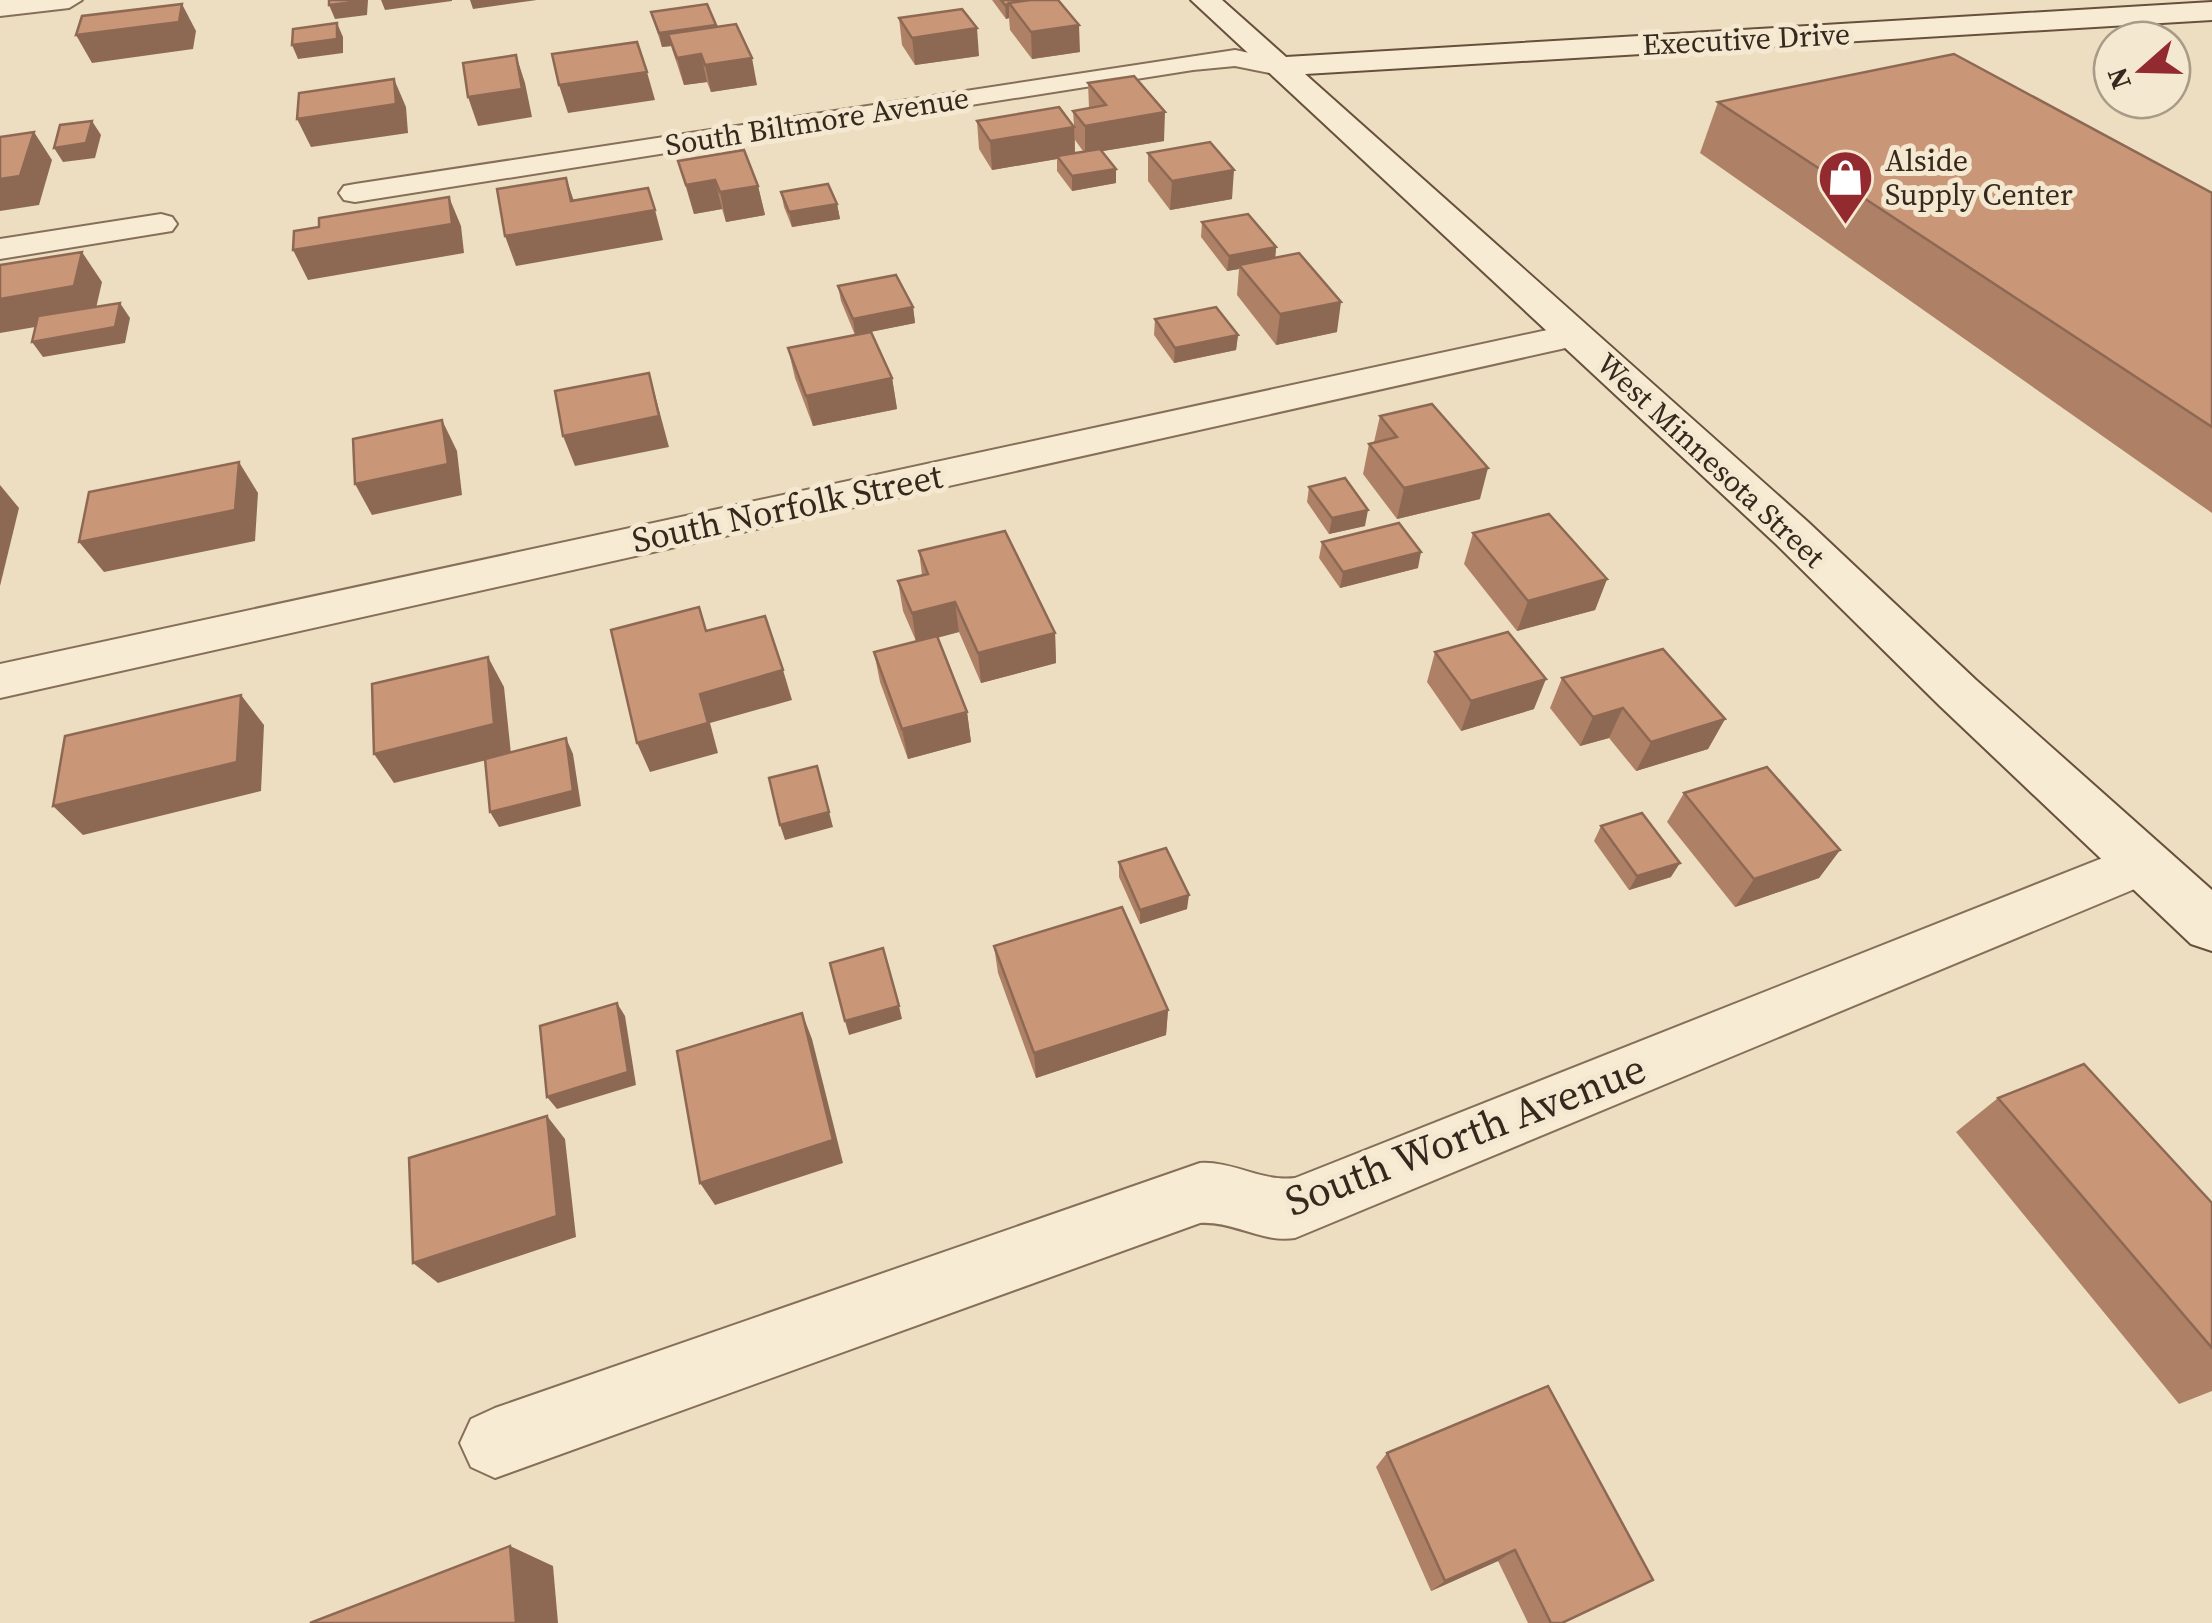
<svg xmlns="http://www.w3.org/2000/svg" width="2212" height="1623" viewBox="0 0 2212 1623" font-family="'Source Serif 4',serif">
<rect width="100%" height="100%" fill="#eddec1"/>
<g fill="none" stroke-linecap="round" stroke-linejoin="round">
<defs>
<g id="street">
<polygon points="0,0 82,0 69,8 0,16"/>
<polygon points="1235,50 1289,61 1293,67 1279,75 1235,66 1193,70 355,202 344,200 339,193 344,186 355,184"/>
<polygon points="161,214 172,217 177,224 172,231 0,259 0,239"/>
<polygon points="1575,324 1588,327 1593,335 1588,343 0,698 0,664"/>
<path d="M2143 842 2161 848 2169 863 2161 878 1295 1238C1261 1243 1234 1221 1200 1223L495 1478 471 1467 460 1443 471 1419 495 1408 1200 1163C1233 1161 1261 1182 1295 1178Z"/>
</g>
<polygon id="secondary" points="1191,0 1222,0 1286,57 2212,2 2212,20 1305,74 1808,522 1976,680 2212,890 2212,951 2191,944 1940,706 1776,544"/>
</defs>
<use href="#street" stroke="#866f59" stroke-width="4"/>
<use href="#secondary" stroke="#67503c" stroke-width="4"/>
<use href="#street" fill="#f8ebd4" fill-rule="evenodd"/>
<use href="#secondary" fill="#f8ebd4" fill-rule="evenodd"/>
</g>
<g fill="#ae8167" fill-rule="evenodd">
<polygon points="992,0 1058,0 1080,52 1032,59 1010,30 1009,18 1006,19"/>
<polygon points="651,12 716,25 757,85 711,92 707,82 684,85 671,46 662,47"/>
<polygon points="899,18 979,56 915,65 902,45"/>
<path d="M1088 83 1164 141 1102 151 1116 183 1072 191 1057 171V159L992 170 979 149 977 121 1074 126 1073 111 1089 108ZM1075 140 1083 151 1075 153Z"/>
<polygon points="1718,102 2212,193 2212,513 1700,153"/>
<polygon points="1148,153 1232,199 1170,210 1148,181"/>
<polygon points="678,161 758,186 765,215 726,222 722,209 694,214"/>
<polygon points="781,192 837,204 840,219 792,227 784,207"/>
<polygon points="1202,222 1276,247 1275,258 1337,332 1276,345 1237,295 1239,269 1227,271 1201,237"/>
<polygon points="838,286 913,307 915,323 855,335 841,301"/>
<polygon points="1155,319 1238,335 1236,350 1174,363 1154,335"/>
<polygon points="788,348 892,378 897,409 813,426 795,378"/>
<polygon points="1380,416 1480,499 1397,519 1363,474 1369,444 1374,442"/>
<polygon points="1309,487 1365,526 1329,534 1307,502"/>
<polygon points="1473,533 1607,579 1595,610 1517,631 1464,564"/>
<polygon points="1322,542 1418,568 1340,588 1319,558"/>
<polygon points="919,551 1055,633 1056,663 981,683 959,632 937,638 967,712 971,742 908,759 880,682 874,652 916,641 903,611 898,581 922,575"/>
<polygon points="1435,652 1534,709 1461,731 1427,682"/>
<polygon points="1562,678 1725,719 1708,749 1636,771 1609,738 1580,746 1550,708"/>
<polygon points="1684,793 1840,850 1819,878 1735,907 1667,822"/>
<polygon points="1601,826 1671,877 1629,890 1594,841"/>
<polygon points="1119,862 1187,909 1140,924 1119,877"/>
<polygon points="994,946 1168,1010 1166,1035 1036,1078 998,973"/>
<polygon points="1998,1098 2212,1203 2212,1391 2179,1404 1956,1132"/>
<polygon points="1548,1386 1562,1623 1528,1623 1498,1561 1431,1591 1376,1467 1387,1453"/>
</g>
<g fill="#8d6954">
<polygon points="362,0 368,0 367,15 335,19 329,5"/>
<polygon points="381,0 452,0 452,1 385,10"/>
<polygon points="470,0 537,0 473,9"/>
<polygon points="182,4 196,31 193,49 92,63 76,35"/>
<polygon points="1009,4 1009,18 1006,19 1005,5"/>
<polygon points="337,23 343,37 343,53 298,59 292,45"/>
<polygon points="716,25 719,39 668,34 671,46 662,47 659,33"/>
<polygon points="1079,25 1080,52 1032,59 1031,32"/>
<polygon points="977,28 979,56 915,65 912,38"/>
<polygon points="701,54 707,82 684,85 677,58"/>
<polygon points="516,55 525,83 532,117 478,126 468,97"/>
<polygon points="752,58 757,85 711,92 705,65"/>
<polygon points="647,72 655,100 568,113 559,85"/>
<polygon points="394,79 406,107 408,133 311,147 297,119"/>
<polygon points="1165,112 1164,141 1085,154 1085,126"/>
<polygon points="92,121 101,135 95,158 63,162 54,148"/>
<polygon points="1074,127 1075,156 1057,156 1057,159 992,170 990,141"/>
<polygon points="34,132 52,160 39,205 0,211 0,179"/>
<polygon points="1116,169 1116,183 1072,191 1072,176"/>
<polygon points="1234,170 1232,199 1170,210 1172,181"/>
<polygon points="566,178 576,207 655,210 663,240 516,266 505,236 571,201"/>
<polygon points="715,180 722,209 694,214 686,185"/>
<polygon points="758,186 765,215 726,222 720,192"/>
<polygon points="449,197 461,226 464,253 308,280 293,250"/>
<polygon points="837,204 840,219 792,227 789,212"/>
<polygon points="1276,247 1275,262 1239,265 1239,269 1227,271 1229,256"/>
<polygon points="82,252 102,282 94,317 0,333 0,299"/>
<polygon points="1341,302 1337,332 1276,345 1280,314"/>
<polygon points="120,303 130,318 125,343 43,357 32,342"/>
<polygon points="913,307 915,323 855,335 853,319"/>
<polygon points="1238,335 1236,350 1174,363 1175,348"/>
<polygon points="649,373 669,447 575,466 563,436"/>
<polygon points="892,378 897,409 813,426 806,396"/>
<polygon points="442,420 457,451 462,495 372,515 355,484"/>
<polygon points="239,462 258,493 255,541 104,572 79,542"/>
<polygon points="1488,468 1480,499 1397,519 1404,488"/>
<polygon points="0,485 19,508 0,586"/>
<polygon points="1368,510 1365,526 1329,534 1332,518"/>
<polygon points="1421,552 1418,568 1340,588 1343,572"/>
<polygon points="1607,579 1595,610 1517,631 1528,601"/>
<polygon points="955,602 959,632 916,643 912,613"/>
<polygon points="1055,633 1056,663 981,683 978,653"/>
<polygon points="488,657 504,687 511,754 394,783 374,754"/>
<polygon points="783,670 792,700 710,723 718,753 650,772 637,743 700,694"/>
<polygon points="1546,679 1534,709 1461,731 1471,701"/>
<polygon points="241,695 264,725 261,791 83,835 53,806"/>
<polygon points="1623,708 1609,738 1580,746 1593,717"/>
<polygon points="967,712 971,742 908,759 902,729"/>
<polygon points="1725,719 1708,749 1636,771 1651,742"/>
<polygon points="566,738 573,754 581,806 499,827 490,812"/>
<polygon points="829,812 833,827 785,840 780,825"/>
<polygon points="1840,850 1819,878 1735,907 1754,879"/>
<polygon points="1680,863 1671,877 1629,890 1637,876"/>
<polygon points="1189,895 1187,909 1140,924 1140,910"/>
<polygon points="617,1003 625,1016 636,1085 557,1109 547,1097"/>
<polygon points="899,1006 902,1019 849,1035 845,1021"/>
<polygon points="1168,1010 1166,1035 1036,1078 1034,1053"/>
<polygon points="802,1013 812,1039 843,1163 715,1205 700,1183"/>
<polygon points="547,1116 565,1139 576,1237 438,1283 413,1263"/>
<polygon points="510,1546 553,1566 558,1623 516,1623"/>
<polygon points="1515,1550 1498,1561 1431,1591 1445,1581"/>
</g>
<g fill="#ca9678" stroke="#8d6954" stroke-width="2.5">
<polygon points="329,0 362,0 362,1 329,5"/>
<polygon points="1001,0 1030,0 1005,5"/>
<polygon points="1030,0 1058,0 1079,25 1031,32 1009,3"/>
<polygon points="182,4 179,22 76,35 82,16"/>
<polygon points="707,4 716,25 659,33 651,12"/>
<polygon points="962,9 977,28 912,38 899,18"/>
<polygon points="337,23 337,39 292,45 293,29"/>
<polygon points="736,24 752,58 705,65 701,54 677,58 668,34"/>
<polygon points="637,42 647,72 559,85 552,54"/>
<polygon points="1954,54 2212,193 2212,427 1718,102"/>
<polygon points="516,55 522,89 468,97 463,63"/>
<polygon points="1134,76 1165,112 1085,126 1073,111 1106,105 1088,83"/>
<polygon points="394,79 396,104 297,119 299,93"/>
<polygon points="1059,107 1074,127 990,141 977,121"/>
<polygon points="92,121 86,143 54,148 60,125"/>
<polygon points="34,132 20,176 0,179 0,137"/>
<polygon points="1210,142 1234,170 1172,181 1148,153"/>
<polygon points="1100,149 1116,169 1072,176 1057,156"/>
<polygon points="744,150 758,186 720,192 715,180 686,185 678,161"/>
<polygon points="566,178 571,201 648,188 655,210 505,236 497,189"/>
<polygon points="828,184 837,204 789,212 781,192"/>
<polygon points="449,197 452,224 293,250 294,231 319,227 319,218"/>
<polygon points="1248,214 1276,247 1229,256 1202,222"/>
<polygon points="82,252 74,286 0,299 0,265"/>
<polygon points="1299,253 1341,302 1280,314 1239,265"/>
<polygon points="896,275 913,307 853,319 838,286"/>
<polygon points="120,303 115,327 32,342 38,316"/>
<polygon points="1216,307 1238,335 1175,348 1155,319"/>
<polygon points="871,332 892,378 806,396 788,348"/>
<polygon points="649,373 659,416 563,436 555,391"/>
<polygon points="1432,404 1488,468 1404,488 1369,444 1397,437 1380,416"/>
<polygon points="442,420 448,464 355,484 353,439"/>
<polygon points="239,462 235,510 79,542 89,492"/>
<polygon points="1345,478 1368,510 1332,518 1309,487"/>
<polygon points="1549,514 1607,579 1528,601 1473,533"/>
<polygon points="1399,523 1421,552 1343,572 1322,542"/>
<polygon points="1005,531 1055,633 978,653 955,602 912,613 898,581 928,574 919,551"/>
<polygon points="699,607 706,631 765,616 783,670 700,694 708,723 637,743 611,630"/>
<polygon points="1508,632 1546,679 1471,701 1435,652"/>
<polygon points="937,636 967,712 902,729 874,652"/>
<polygon points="1663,649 1725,719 1651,742 1623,708 1593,717 1562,678"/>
<polygon points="488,657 494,724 374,754 372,684"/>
<polygon points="241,695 237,762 53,806 65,736"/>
<polygon points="566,738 573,791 490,812 485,759"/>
<polygon points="817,766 829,812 780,825 769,778"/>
<polygon points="1767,767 1840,850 1754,879 1684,793"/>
<polygon points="1642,813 1680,863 1637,876 1601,826"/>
<polygon points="1166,848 1189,895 1140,910 1119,862"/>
<polygon points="1122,907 1168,1010 1034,1053 994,946"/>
<polygon points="883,948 899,1006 845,1021 830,963"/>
<polygon points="617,1003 628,1072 547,1097 540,1026"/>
<polygon points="802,1013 833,1140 700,1183 677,1051"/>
<polygon points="2084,1064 2212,1203 2212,1348 1998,1098"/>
<polygon points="547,1116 557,1216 413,1263 409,1158"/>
<polygon points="1548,1386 1653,1580 1562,1623 1551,1623 1515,1550 1445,1581 1387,1453"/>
<polygon points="510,1546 516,1623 310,1623"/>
</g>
<defs>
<symbol id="shop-pin" viewBox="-11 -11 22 30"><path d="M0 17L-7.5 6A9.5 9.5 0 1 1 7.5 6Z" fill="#932a30" stroke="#f4e8d0"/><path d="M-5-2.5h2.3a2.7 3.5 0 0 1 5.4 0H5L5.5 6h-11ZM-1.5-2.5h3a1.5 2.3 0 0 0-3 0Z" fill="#fff"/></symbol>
</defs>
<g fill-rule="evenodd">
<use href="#shop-pin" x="1814" y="146" width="63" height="86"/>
</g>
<g text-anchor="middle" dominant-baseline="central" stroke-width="10" stroke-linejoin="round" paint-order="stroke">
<g font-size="30" fill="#36281d" stroke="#f4e8d0">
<text transform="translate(1746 39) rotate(-3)">Executive Drive</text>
<text transform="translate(817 121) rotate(-9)">South Biltmore Avenue</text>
<text transform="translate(1711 460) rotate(43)">West Minnesota Street</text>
</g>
<g font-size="30" fill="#36281d" stroke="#f4e8d0" text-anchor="start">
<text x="1885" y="160">Alside<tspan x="1885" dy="34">Supply Center</tspan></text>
</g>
<g font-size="35" fill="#36281d" stroke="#f4e8d0">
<text transform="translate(787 508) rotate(-12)">South Norfolk Street</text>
</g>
<g font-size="42" fill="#36281d" stroke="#f4e8d0">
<text transform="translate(1465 1134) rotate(-21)">South Worth Avenue</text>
</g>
</g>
<g transform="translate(2142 70) rotate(250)"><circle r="48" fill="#f4e8d0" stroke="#a89b88" stroke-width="2.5"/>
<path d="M0-8L18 38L0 25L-18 38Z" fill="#932a30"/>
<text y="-15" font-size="28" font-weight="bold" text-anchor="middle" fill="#36281d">N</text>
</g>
</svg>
